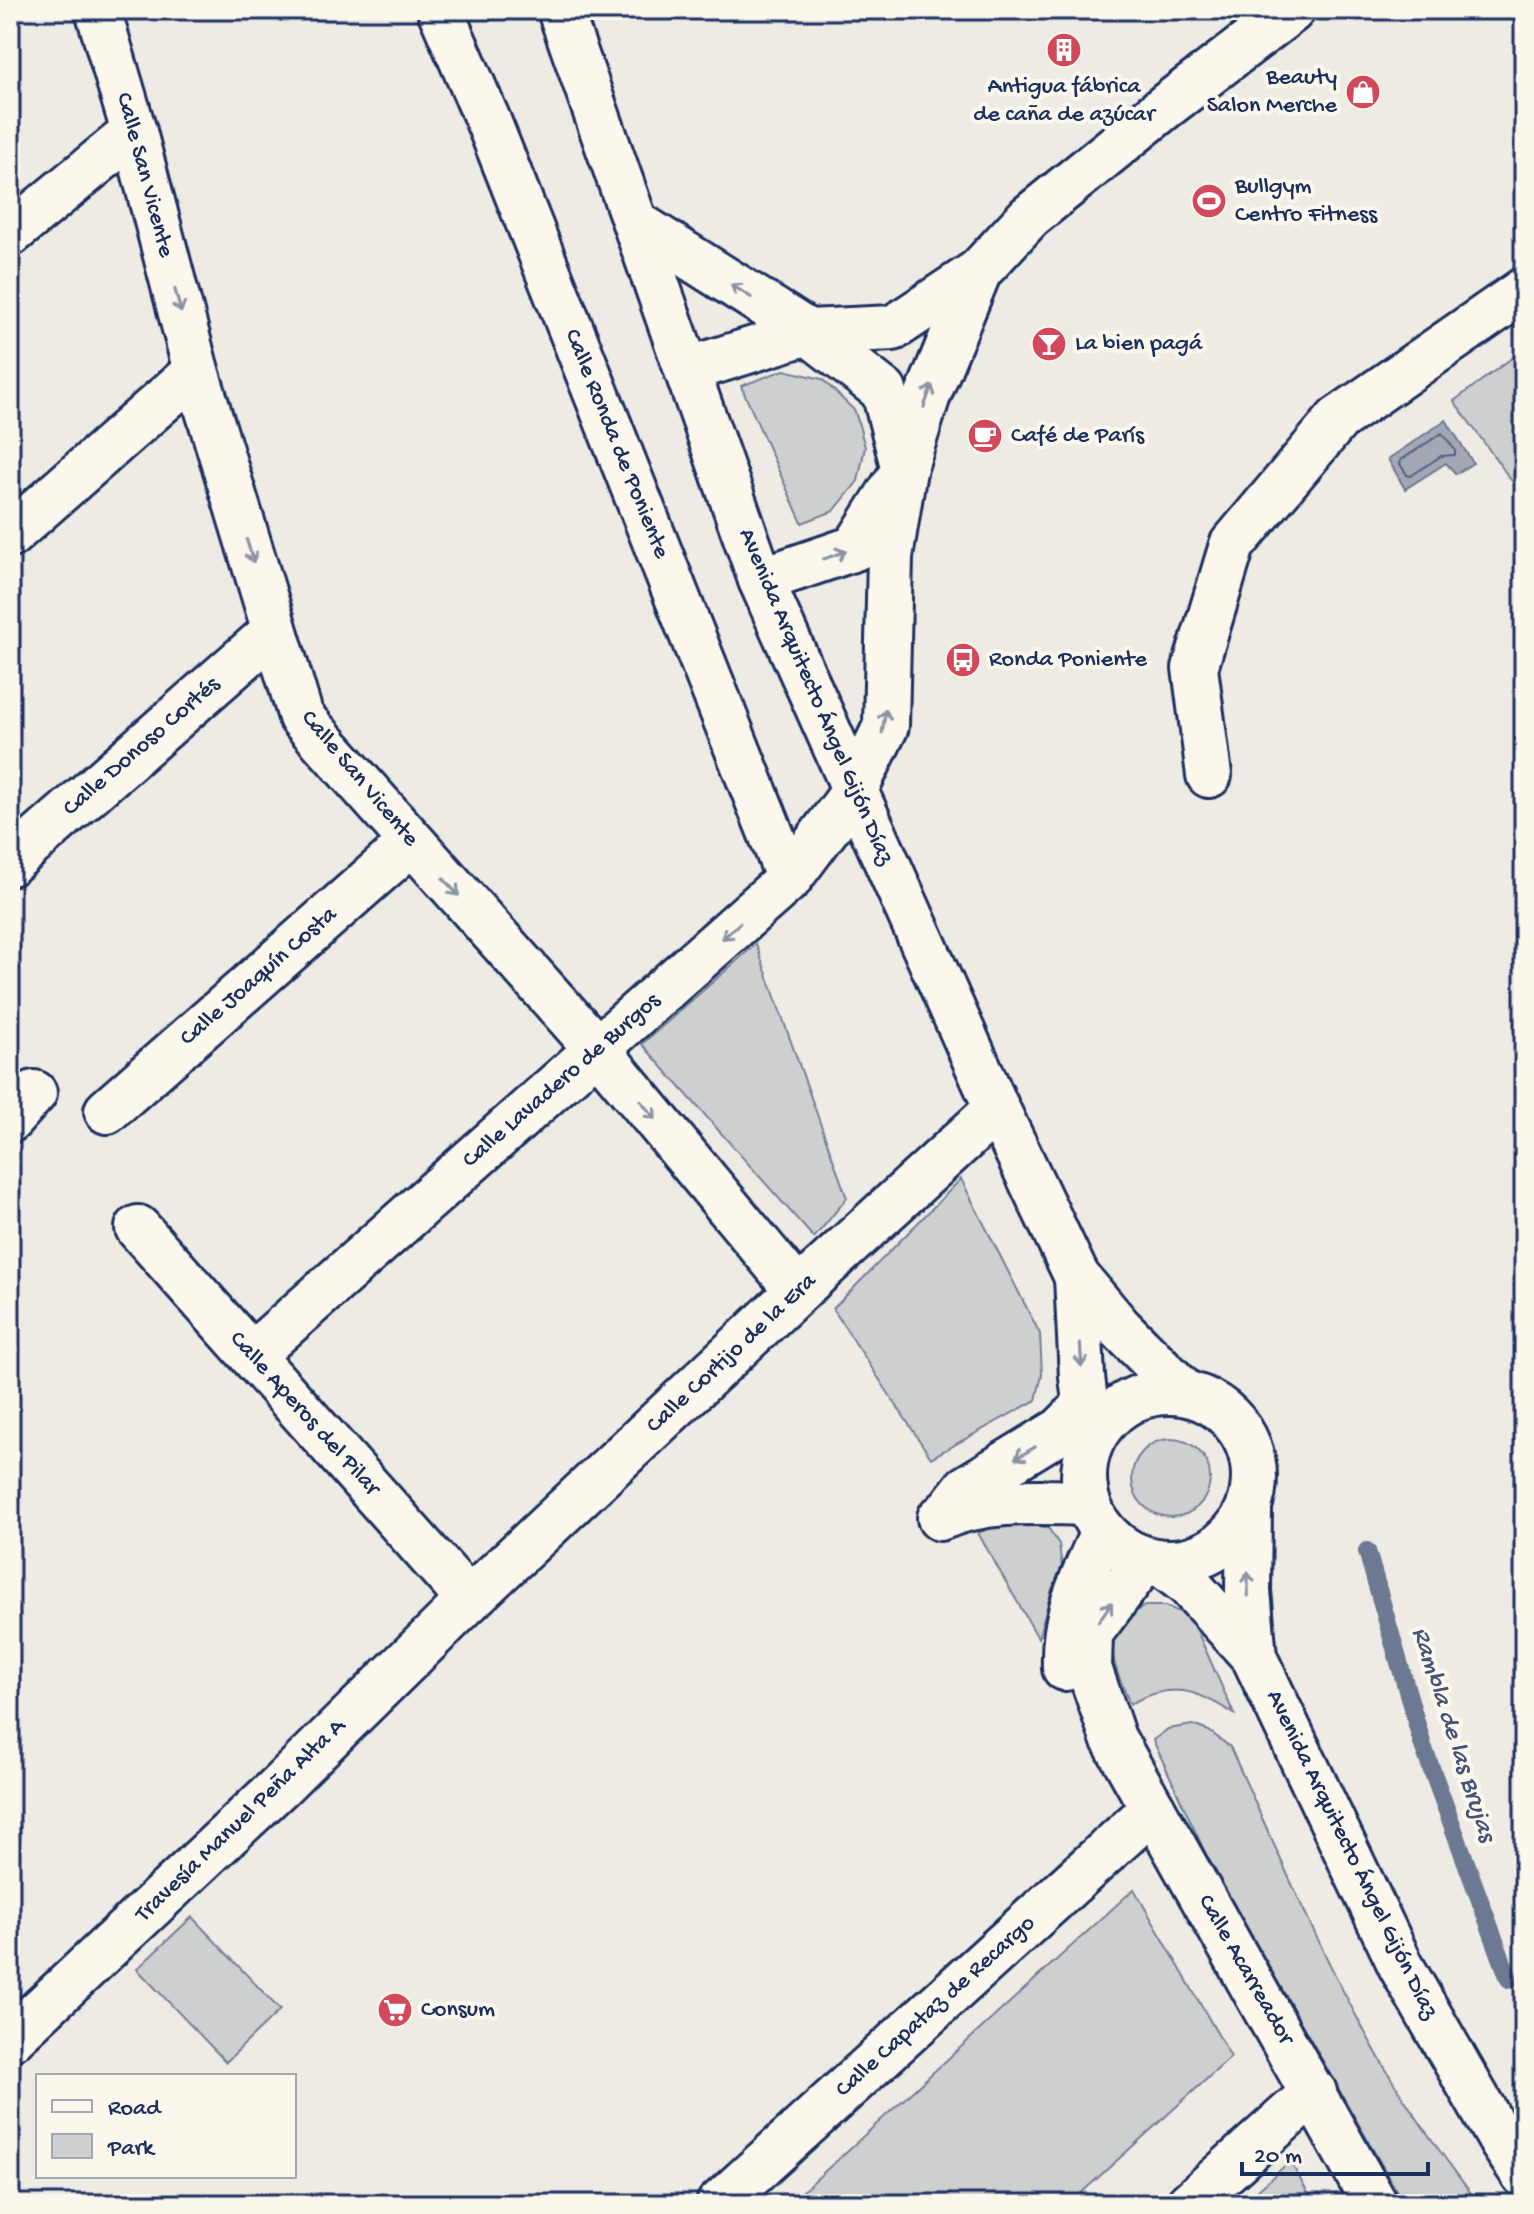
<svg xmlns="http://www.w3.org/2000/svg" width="1534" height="2214" viewBox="0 0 1534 2214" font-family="'Gochi Hand',sans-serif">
<rect width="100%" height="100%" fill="#eeebe4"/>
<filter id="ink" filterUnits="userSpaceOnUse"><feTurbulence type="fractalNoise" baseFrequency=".0125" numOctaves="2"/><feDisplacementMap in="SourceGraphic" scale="16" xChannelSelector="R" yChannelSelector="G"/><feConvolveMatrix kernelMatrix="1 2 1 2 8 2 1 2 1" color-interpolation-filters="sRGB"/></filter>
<g filter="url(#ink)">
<g fill="#cecfcf" stroke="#747f96" stroke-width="2">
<polygon points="1524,349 1524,498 1454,401"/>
<polygon points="784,370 822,379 855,411 865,447 858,481 834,511 802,523 741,386"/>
<polygon points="756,944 847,1198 814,1238 642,1044"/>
<polygon points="961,1179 1040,1334 1042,1375 1036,1400 931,1458 833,1309"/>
<circle cx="1171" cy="1478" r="39"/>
<polygon points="1026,1520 1049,1529 1059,1544 1062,1567 1052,1589 1038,1638 978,1533 1003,1523"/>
<path d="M1145 1606H1166L1191 1617 1234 1714C1196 1689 1172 1681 1130 1704 1113 1662 1096 1634 1145 1606Z"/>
<path d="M1192 1725 1209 1731 1230 1747C1277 1850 1321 1955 1377 2054 1406 2106 1443 2156 1479 2204H1404L1209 1861 1153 1740 1168 1729Z"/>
<polygon points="1134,1889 1231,2057 1069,2204 789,2204"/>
<polygon points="192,1917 280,2010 226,2062 137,1969"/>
<polygon points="1290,2161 1314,2204 1243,2204"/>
</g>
<polygon fill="#a3a8b4" stroke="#6d7892" stroke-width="2" points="1446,420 1473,463 1456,474 1446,463 1405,489 1388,459"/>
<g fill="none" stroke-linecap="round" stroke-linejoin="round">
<polygon stroke="#515f80" stroke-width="2" points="1442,433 1455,450 1455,455 1441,456 1411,476 1407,475 1400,464 1401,460"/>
<polyline stroke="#6d7892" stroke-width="18" points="1367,1551 1423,1746 1509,1979"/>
<defs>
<g id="minor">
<polyline points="98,10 134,132 196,371 301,717 598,1050 798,1291"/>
<polyline points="440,10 489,123 789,879"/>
<polyline points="636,223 808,332 884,391 904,470 855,548 761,580"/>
<polyline points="10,234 134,132"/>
<polyline points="687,370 808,332 893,328 979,271 1029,217 1166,106 1292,10"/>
<polyline points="10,535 196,371"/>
<polyline points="1209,775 1195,668 1232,545 1338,419 1524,290"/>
<polyline points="10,863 274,631"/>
<polyline points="107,1111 411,843"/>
<polyline points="10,1120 34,1093"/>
<polyline points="138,1228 469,1600"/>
<polyline points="252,1355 789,879 854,792 886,726 890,557 904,470 928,395 979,271"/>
<polyline points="945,1515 966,1488 1061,1430 1086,1405"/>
<path d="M940 1518C985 1498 1040 1502 1087 1503"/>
<polyline points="1145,1560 1090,1633 1089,1668 1113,1738 1375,2204"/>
<path d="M1065 1668C1063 1612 1082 1581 1103 1532"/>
<polyline points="10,2039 280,1786 469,1600 798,1291 997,1109"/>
<polyline points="719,2204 1153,1809"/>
<polyline points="1189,2204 1314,2092"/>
</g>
<g id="secondary">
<polyline points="560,10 761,580 997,1109 1077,1277 1119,1327 1183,1391"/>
<polyline points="1077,1277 1082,1377 1090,1443"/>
<circle cx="1169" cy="1477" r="85"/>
<polyline points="1249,1511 1248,1591 1254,1657"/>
<polyline points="1160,1563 1188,1584 1254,1657 1401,1966 1503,2144 1524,2175"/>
</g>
</defs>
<use href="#minor" stroke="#1b2f5e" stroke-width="50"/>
<use href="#secondary" stroke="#1b2f5e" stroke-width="50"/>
<use href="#minor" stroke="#fbf7ec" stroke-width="44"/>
<use href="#secondary" stroke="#fbf7ec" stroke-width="44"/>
</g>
<defs><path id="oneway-shaft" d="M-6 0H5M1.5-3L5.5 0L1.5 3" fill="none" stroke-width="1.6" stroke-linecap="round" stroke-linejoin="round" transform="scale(2)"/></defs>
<g stroke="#8b93a5">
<use href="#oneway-shaft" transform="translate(741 291) rotate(-148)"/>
<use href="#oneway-shaft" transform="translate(178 301) rotate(75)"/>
<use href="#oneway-shaft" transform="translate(928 396) rotate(-70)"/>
<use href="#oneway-shaft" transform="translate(250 551) rotate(73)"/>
<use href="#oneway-shaft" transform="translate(835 555) rotate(-19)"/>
<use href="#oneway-shaft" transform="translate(884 721) rotate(-81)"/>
<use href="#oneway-shaft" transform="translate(451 887) rotate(48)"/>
<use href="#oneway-shaft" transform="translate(731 931) rotate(138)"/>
<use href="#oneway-shaft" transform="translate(648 1110) rotate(50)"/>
<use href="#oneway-shaft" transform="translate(1081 1355) rotate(86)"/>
<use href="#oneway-shaft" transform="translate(1025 1453) rotate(149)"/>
<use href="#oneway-shaft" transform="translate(1248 1584) rotate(-91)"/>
<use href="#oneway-shaft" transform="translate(1105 1612) rotate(-55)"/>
</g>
</g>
<defs>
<symbol id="building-disc" viewBox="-11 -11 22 22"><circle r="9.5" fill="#d1495b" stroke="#fbf7ec"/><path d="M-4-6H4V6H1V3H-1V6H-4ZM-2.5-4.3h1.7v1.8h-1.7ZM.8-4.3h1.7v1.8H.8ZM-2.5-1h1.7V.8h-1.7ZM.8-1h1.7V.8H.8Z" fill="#fff"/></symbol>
<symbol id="shop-disc" viewBox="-11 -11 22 22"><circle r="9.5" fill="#d1495b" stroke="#fbf7ec"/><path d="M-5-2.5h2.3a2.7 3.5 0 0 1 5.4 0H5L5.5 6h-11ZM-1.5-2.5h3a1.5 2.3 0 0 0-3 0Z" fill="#fff"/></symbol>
<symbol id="stadium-disc" viewBox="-11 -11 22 22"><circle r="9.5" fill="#d1495b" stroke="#fbf7ec"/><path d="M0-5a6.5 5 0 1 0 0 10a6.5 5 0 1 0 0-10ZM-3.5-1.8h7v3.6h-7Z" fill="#fff"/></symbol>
<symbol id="bar-disc" viewBox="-11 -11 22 22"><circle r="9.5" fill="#d1495b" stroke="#fbf7ec"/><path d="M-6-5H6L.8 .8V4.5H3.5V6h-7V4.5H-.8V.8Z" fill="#fff"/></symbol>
<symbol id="cafe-disc" viewBox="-11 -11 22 22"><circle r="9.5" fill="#d1495b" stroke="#fbf7ec"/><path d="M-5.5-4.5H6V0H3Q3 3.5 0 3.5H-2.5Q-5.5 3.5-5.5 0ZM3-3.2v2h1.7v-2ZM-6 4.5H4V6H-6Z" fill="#fff"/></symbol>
<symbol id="bus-disc" viewBox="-11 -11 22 22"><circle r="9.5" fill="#d1495b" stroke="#fbf7ec"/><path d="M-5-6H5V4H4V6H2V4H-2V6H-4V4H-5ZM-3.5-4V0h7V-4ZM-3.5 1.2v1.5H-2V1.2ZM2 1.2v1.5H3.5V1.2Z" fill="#fff"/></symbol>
<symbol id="supermarket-disc" viewBox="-11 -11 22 22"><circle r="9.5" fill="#d1495b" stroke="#fbf7ec"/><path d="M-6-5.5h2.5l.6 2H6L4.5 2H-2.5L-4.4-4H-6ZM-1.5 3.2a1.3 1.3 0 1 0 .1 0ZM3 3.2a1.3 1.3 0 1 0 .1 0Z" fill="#fff"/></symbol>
</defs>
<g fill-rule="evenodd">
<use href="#building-disc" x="1044" y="30" width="40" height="40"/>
<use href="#shop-disc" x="1343" y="72" width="40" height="40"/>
<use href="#stadium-disc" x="1189" y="181" width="40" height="40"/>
<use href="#bar-disc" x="1029" y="324" width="40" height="40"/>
<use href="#cafe-disc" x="965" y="416" width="40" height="40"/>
<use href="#bus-disc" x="943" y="640" width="40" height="40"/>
<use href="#supermarket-disc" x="375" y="1990" width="40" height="40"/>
</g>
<g text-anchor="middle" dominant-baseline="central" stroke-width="8" stroke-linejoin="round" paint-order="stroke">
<g font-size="24" fill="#1b2f5e" stroke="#fbf7ec" text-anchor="start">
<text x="1337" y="78" text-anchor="end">Beauty<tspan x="1337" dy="28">Salon Merche</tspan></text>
<text x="1064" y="87" text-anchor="middle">Antigua fábrica<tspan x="1064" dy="28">de caña de azúcar</tspan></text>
<text x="1235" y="187">Bullgym<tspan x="1235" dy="28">Centro Fitness</tspan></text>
<text x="1075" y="344">La bien pagá</text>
<text x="1011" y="436">Café de París</text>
<text x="989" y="660">Ronda Poniente</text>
<text x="421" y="2010">Consum</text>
</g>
<g font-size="24" fill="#1b2f5e" stroke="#fbf7ec">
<text transform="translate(144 175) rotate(75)">Calle San Vicente</text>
<text transform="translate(616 444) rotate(68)">Calle Ronda de Poniente</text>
<text transform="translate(815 697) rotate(67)">Avenida Arquitecto Ángel Gijón Díaz</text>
<text transform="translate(142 747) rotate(-41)">Calle Donoso Cortés</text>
<text transform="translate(359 779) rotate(50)">Calle San Vicente</text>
<text transform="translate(259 977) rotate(-41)">Calle Joaquín Costa</text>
<text transform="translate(562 1081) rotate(-41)">Calle Lavadero de Burgos</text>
<text transform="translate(732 1354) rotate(-43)">Calle Cortijo de la Era</text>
<text transform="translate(304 1414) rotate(48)">Calle Aperos del Pilar</text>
<text transform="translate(241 1821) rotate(-44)">Travesía Manuel Peña Alta A</text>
<text transform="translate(1351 1855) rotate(64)">Avenida Arquitecto Ángel Gijón Díaz</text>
<text transform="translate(1245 1970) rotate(60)">Calle Acarreador</text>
<text transform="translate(936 2007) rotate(-42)">Calle Capataz de Recargo</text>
</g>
<g font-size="26" font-style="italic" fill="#445378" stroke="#fbf7ec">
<text transform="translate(1452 1735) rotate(72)">Rambla de las Brujas</text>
</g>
</g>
<rect width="1534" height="2214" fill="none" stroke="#fbf7ec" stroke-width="40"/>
<rect x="20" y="20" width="1494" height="2174" fill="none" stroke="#1b2f5e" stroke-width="3" filter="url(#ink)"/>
<rect x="36" y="2074" width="260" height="104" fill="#fbf7ec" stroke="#a1a7b3" stroke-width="2"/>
<rect x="52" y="2100" width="40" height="12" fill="#fbf7ec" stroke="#a1a7b3" stroke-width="2"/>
<text x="108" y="2114" font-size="24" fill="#1b2f5e">Road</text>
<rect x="52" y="2134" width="40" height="24" fill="#cecfcf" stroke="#a1a7b3" stroke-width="2"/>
<text x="108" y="2154" font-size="24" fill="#1b2f5e">Park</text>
<path d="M1242 2162v12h186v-12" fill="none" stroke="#1b2f5e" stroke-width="4"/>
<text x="1254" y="2162" font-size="24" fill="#1b2f5e" stroke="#fbf7ec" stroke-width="6" paint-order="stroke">20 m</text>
</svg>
